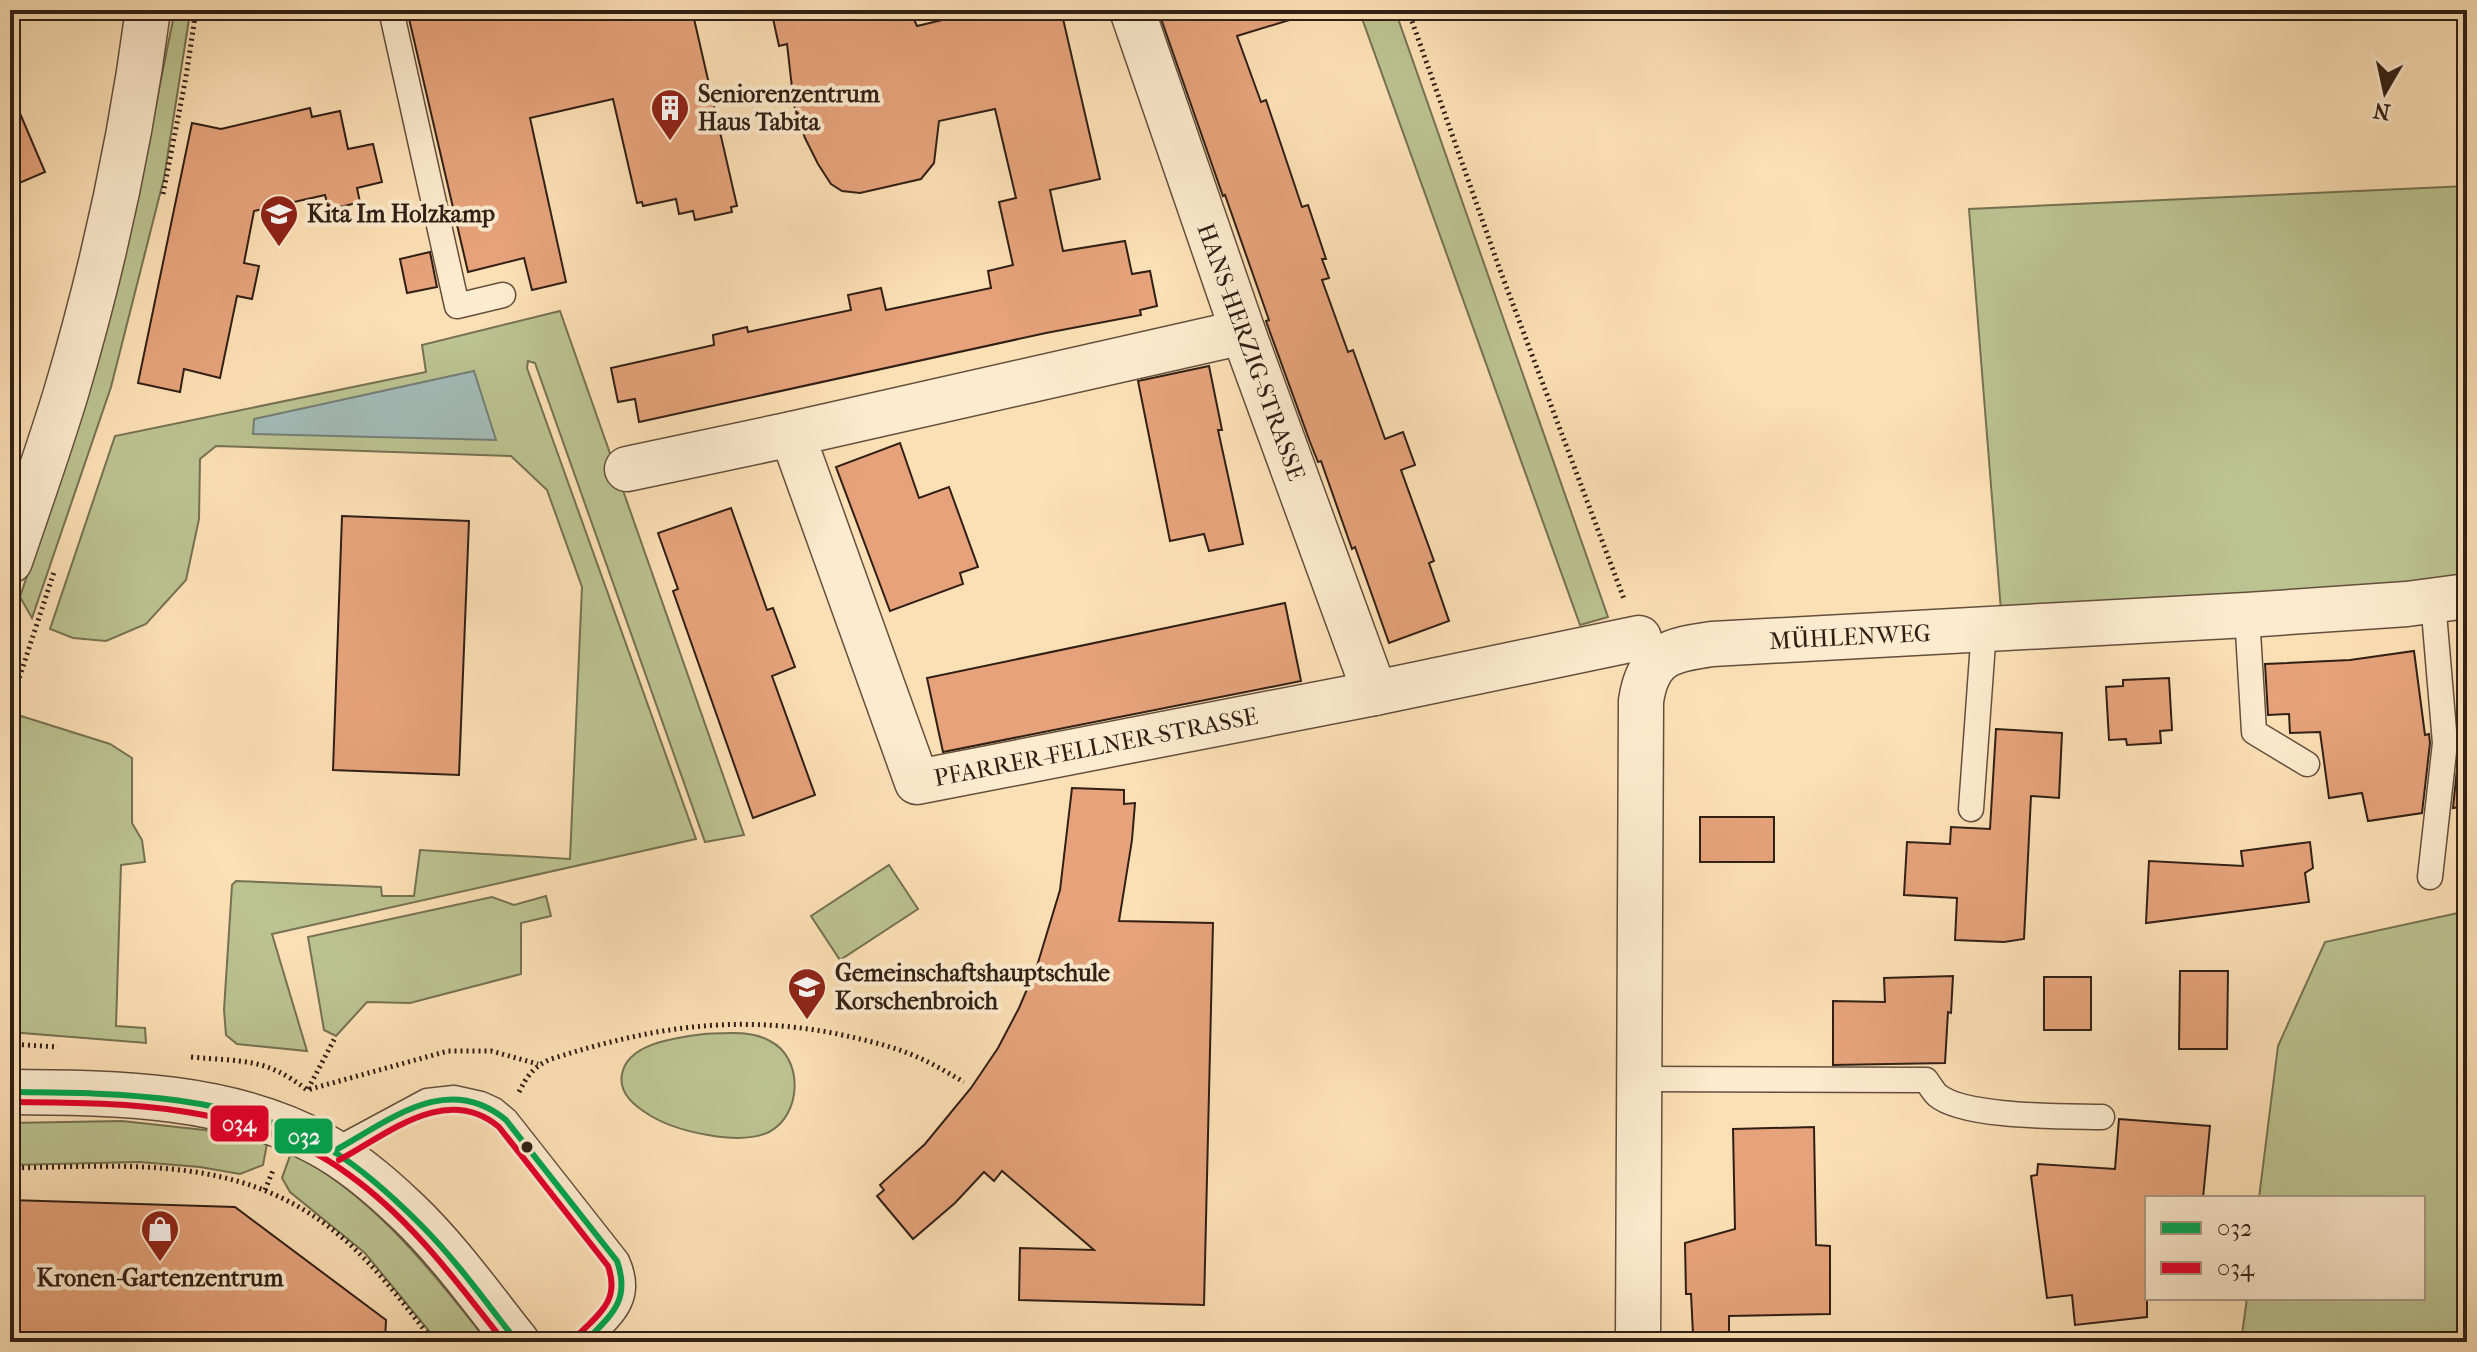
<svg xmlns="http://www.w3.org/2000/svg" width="2477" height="1352" viewBox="0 0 2477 1352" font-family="'IM FELL French Canon',serif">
<rect width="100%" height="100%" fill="#fce0b5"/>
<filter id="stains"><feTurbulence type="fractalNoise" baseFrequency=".0025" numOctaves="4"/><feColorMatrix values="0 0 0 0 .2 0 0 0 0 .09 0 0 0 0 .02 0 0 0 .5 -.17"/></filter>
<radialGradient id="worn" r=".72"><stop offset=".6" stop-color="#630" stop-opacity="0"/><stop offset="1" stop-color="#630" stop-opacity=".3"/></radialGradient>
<g fill="#bbc390" stroke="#767152" stroke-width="2">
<polygon points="175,10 190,13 164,178 111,387 32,618 20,597 93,378 142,173"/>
<polygon points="1359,10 1395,10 1608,617 1580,625"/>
<polygon points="2467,186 2467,579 2001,611 1969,209"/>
<polygon points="560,311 744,835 705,842 535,363 528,361 527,368 696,839 272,934 307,1051 237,1044 226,1035 224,1010 232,885 236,881 381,887 382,896 414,896 420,850 570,859 582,587 547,490 511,456 216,446 200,459 199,519 186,580 146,624 106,641 73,638 50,629 115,436 426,372 422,345"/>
<polygon points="21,716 110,744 132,758 132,823 142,840 145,862 121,865 116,1026 145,1028 146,1043 10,1032 10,749"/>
<polygon points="889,865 918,909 840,960 811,916"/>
<polygon points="546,896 551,916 521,923 521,974 410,1003 367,1002 336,1036 324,1030 308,937 492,897 514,905"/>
<polygon points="2467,911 2467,1342 2241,1342 2247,1298 2423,1298 2423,1198 2259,1198 2278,1046 2325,942"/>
<path d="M704 1034C726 1033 751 1030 770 1041 804 1058 802 1115 769 1132 740 1146 678 1132 651 1116 636 1107 618 1094 622 1074 628 1042 678 1038 704 1034Z"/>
<polygon points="122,1121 232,1133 267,1144 263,1165 240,1174 200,1167 139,1162 10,1165 10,1123"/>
<path d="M291 1153C374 1195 431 1271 488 1342H438L365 1253 290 1192 282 1178Z"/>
</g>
<polygon fill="#a2bbb7" stroke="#757d76" stroke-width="2" points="474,371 496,440 253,434 254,419"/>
<g fill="#e6a37b" stroke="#311f15" stroke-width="2">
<polygon points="407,10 692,10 737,206 731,207 732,212 695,220 693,211 679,214 676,199 643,206 642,202 637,203 613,99 530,118 566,282 532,290 524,258 468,272"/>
<polygon points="793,10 910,10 917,26 984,10 1061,10 1100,179 1050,190 1063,251 1125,241 1132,274 1150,271 1157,306 1140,310 1141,315 1046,333 639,422 635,399 618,402 611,368 714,345 713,335 747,327 748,332 851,310 848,295 881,288 886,310 991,288 988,271 1013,265 999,202 1016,198 995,109 939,121 934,163 921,179 860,193 842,191 831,184 818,164 805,138 794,105 787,44 779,46 772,14"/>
<polygon points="1158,10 1295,10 1296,18 1237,36 1261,102 1266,100 1302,207 1308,205 1326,259 1322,259 1329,278 1322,280 1348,352 1353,350 1385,439 1403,432 1415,465 1401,470 1434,561 1429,563 1449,621 1389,643 1355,547 1352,549 1321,461 1318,462 1310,442 1267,324 1266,321 1269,320 1225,195 1223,196"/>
<polygon points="10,90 45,172 10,187"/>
<polygon points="310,108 312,117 340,111 348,149 373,144 382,182 357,188 360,202 329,210 325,195 254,211 244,263 259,266 252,299 237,296 220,378 184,369 180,392 138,383 192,123 221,129"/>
<polygon points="430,252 437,287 407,293 400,259"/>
<polygon points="1209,366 1222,430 1218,430 1243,544 1209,551 1204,534 1170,541 1138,381"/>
<polygon points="900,443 919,498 949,487 978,567 960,573 963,584 890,611 836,467"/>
<polygon points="731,508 767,610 773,608 795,667 772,676 815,795 753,818 673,591 678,589 658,533"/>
<polygon points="342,516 469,521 459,775 333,770"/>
<polygon points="1285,603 1301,681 943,752 927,678"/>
<polygon points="2414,651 2425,735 2429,734 2430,743 2422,813 2368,821 2362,793 2329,798 2320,732 2290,733 2289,714 2268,715 2265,664 2350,660"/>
<polygon points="2169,678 2172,730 2160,731 2161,743 2127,745 2126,739 2109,740 2106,687 2123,686 2123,680"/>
<polygon points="1996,729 2062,733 2059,798 2031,796 2024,939 2004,942 1955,940 1957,898 1904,895 1907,842 1950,844 1951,827 1990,829"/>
<polygon points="2467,767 2467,806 2453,808 2457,769"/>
<polygon points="1072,788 1124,790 1124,804 1135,803 1132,840 1119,921 1213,923 1204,1305 1019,1300 1020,1248 1094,1250 1002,1171 994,1181 984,1172 955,1203 913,1239 877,1196 884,1190 880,1185 925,1144 971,1088 998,1048 1019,1008 1037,966 1060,890"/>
<rect x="1700" y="817" width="74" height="45"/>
<polygon points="2310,842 2313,868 2305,873 2309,902 2146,923 2149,861 2243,866 2241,851"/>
<polygon points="2180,971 2228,971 2227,1049 2179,1049"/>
<polygon points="1953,976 1951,1013 1948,1012 1945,1063 1833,1065 1833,1001 1885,1002 1884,978"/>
<rect x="2044" y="977" width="47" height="53"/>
<polygon points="2119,1119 2210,1126 2203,1198 2147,1198 2147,1317 2075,1325 2072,1295 2047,1298 2031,1176 2037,1175 2038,1164 2115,1169"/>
<polygon points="1814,1127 1816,1245 1830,1246 1830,1314 1729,1316 1729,1333 1693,1334 1691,1294 1686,1294 1685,1243 1735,1229 1733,1129"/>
<polygon points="10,1200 235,1207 386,1320 385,1342 10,1342"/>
</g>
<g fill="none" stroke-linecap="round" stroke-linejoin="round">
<defs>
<g id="service">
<polyline points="391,10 457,306 503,295"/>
<polyline points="2247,615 2254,732 2307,764"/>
<polyline points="1971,809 1984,629"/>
<polyline points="2430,877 2445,743 2433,601"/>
<path d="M1638 1079 1926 1080C1929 1084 1933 1091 1937 1095 1964 1118 2065 1116 2102 1117"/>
<path d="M334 1151 427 1101 454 1098 481 1104 494 1110 506 1120 617 1261C635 1300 610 1316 585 1342"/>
</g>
<g id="minor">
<polyline points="1132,10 1243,332 1375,693"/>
<polyline points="1243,332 792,434 917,782 1375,693 1639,638"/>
<polyline points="627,469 792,434"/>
<path d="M1638 1342 1641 701C1648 654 1670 650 1712 644L2247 615 2407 604 2467 596"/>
</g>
<g id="tertiary">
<path d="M10 561C29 505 49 449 66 393 103 268 131 140 148 10"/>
<path d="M10 1092C113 1093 227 1093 320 1144 352 1161 381 1186 407 1211 448 1250 482 1298 517 1342"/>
</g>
</defs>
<use href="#service" stroke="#644f3d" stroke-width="27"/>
<use href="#minor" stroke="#644f3d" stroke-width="47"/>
<use href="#tertiary" stroke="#644f3d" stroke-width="47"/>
<g stroke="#311f15" stroke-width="5" stroke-dasharray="2 4" stroke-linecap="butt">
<polyline points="1408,10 1500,270 1624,599"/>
<polyline points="163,194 186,77 196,10"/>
<polyline points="10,706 54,572"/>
<polyline points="10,1044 58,1047"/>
<path d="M191 1057C242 1062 265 1057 307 1090L448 1051H491L538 1064"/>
<polyline points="308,1089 336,1036"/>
<path d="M519 1092C527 1076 534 1066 551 1059 649 1028 731 1014 833 1033 861 1039 889 1045 915 1056 932 1063 948 1073 964 1082"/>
<path d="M10 1168C132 1166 247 1153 346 1241 379 1270 406 1307 434 1342"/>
<polyline points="265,1190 274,1168"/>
</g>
<use href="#service" stroke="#fdebcf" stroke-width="24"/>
<use href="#minor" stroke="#fdebcf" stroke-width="44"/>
<use href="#tertiary" stroke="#fdebcf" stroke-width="44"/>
<defs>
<g id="bus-1">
<path d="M10 1092C118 1093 235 1093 331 1150 364 1170 393 1197 420 1224 456 1260 486 1302 517 1342"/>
<path d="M334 1151C389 1121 447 1071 506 1120L617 1261C631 1301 611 1315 585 1342"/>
</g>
<g id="bus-2">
<path d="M10 1102C125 1103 251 1103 348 1174 411 1219 457 1282 504 1342"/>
<path d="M339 1160C388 1134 446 1083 499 1127L608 1266C620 1300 600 1313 578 1335"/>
</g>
</defs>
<use href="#bus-1" stroke="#fdebcf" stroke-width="12"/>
<use href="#bus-2" stroke="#fdebcf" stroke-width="12"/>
<use href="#bus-1" stroke="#00a651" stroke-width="6"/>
<use href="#bus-2" stroke="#e4002b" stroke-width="6"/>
</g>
<defs>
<symbol id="building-pin" viewBox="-11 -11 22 30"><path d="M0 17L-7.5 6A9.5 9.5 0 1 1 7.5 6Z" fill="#8f2418" stroke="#fdebcf"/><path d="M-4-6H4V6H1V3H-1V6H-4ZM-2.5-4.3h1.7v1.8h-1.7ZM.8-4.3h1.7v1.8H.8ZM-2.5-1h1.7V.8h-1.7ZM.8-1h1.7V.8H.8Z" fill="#fff"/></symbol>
<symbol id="school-pin" viewBox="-11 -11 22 30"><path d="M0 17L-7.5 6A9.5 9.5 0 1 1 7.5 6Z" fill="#8f2418" stroke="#fdebcf"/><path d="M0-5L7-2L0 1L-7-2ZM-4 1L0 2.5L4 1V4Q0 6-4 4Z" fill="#fff"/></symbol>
<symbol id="shop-pin" viewBox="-11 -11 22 30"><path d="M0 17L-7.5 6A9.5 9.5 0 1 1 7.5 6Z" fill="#8f2418" stroke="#fdebcf"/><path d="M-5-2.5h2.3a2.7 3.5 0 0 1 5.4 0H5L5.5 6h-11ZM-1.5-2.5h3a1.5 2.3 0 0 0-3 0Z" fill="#fff"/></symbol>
</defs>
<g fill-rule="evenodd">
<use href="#building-pin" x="648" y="86" width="44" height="60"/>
<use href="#school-pin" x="257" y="192" width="44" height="60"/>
<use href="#school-pin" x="785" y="965" width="44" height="60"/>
<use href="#shop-pin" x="138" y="1207" width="44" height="60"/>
</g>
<circle fill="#311f15" stroke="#fdebcf" stroke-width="3" cx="527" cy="1147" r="7"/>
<g text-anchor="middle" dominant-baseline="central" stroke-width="8" stroke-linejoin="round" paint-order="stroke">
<g font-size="24" font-weight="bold" fill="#311f15" stroke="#fdebcf" text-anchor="start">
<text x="698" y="94">Seniorenzentrum<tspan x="698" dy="28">Haus Tabita</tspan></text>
<text x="307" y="214">Kita Im Holzkamp</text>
<text x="835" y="973">Gemeinschaftshauptschule<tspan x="835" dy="28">Korschenbroich</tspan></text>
<text x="160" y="1278" text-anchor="middle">Kronen-Gartenzentrum</text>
</g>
<g font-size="24" fill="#311f15" stroke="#fdebcf">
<text transform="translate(1251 352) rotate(70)">HANS-HERZIG-STRASSE</text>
<text transform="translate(1850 637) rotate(-3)">MÜHLENWEG</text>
<text transform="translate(1096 747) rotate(-11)">PFARRER-FELLNER-STRASSE</text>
</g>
</g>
<g stroke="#fdebcf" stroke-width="3">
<rect x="209" y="1104" width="61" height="39" rx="8" fill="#e4002b"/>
<rect x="273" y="1117" width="61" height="38" rx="8" fill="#00a651"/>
</g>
<g font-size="22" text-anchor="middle" font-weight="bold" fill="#fff">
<text x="239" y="1131">034</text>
<text x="304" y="1144">032</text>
</g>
<rect width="2477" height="1352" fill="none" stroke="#fce0b5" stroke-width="40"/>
<rect x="12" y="12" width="2453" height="1328" fill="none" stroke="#311f15" stroke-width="4"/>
<rect x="20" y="20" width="2437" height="1312" fill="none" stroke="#311f15" stroke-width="2"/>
<rect x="2145" y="1196" width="280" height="104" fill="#fdebcf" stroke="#ab9985" stroke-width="2"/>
<rect x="2161" y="1222" width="40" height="12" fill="#00a651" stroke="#ab9985" stroke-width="2"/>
<text x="2217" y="1236" font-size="24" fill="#311f15">032</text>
<rect x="2161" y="1262" width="40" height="12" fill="#e4002b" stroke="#ab9985" stroke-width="2"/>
<text x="2217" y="1276" font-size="24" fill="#311f15">034</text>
<g transform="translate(2385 92) rotate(189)" stroke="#fdebcf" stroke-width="6" paint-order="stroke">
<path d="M0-6L14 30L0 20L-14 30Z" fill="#311f15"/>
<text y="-12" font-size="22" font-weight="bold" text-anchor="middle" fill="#311f15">N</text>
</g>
<rect width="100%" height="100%" filter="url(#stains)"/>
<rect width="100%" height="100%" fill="url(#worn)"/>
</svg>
